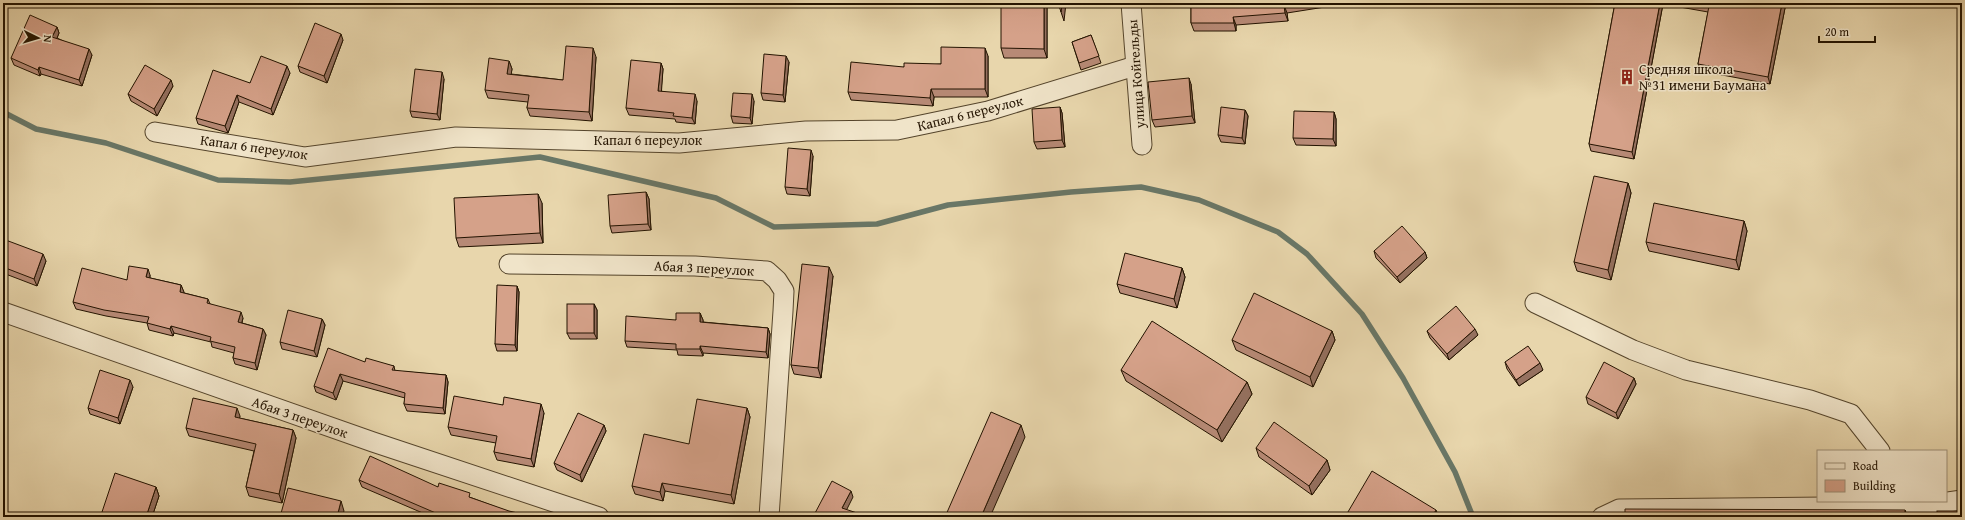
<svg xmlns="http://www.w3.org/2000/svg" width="1965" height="520" viewBox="0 0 1965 520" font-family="'Gentium Book Plus',serif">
<rect width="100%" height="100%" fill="#e8d6ac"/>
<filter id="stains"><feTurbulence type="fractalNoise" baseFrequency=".005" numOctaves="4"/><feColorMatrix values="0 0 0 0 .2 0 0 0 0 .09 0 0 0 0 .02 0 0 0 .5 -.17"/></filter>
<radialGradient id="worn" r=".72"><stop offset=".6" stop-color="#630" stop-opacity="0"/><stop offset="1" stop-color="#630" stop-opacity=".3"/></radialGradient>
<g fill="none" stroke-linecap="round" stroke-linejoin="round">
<polyline stroke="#697767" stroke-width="5.5" points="3,112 36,129 106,143 218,180 290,182 540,157 716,198 774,227 877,224 948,205 1071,192 1141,187 1199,200 1278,232 1307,254 1362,314 1403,378 1455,472 1473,517"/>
<defs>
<g id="minor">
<polyline points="1131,3 1142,145"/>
<polyline points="155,132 305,157 456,137 679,143 806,131 897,130 988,111 1135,66"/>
<polyline points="509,264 695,266 767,271 777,280 784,291 783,311 769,517"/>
<polyline points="1535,303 1633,350 1686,370 1810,400 1851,414 1880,451"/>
<polyline points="3,312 373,442 599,517"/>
<polyline points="1602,517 1619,509 1920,506 1962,500"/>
</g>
</defs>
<use href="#minor" stroke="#54442b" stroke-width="21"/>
<use href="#minor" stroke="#f0e4c9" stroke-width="19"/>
</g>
<g fill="#b78a76" stroke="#231300">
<polygon points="332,3 343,3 341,7"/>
<polygon points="1047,3 1047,58 1004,58 1001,48"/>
<polygon points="1191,3 1344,3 1344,4 1287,13 1288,21 1236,25 1236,31 1194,31 1191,23"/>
<polygon points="1615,3 1786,3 1770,84 1701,71 1698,64 1708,12 1663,4 1634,159 1591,151 1589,144"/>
<polygon points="57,27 59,33 57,38 92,55 82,86 41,74 40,76 14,65 11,58"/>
<polygon points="1091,35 1101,63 1081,70 1072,42"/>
<polygon points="343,40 327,83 300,72 298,66"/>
<polygon points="988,56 988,97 934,97 933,106 851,100 848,92 904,67 941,64"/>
<polygon points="596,57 592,121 530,116 527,108 528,102 488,98 485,90 509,61 512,69 511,74 563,80"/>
<polygon points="789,62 785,102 763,100 761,93"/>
<polygon points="661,63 663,69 661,91 697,101 695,124 676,122 675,119 629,115 626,108"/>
<polygon points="290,73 273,115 239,102 228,133 198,124 196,118 250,83"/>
<polygon points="444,79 440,120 412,117 410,111"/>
<polygon points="1191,84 1195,123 1155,127 1152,120"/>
<polygon points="173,86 157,116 131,101 128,94"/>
<polygon points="754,101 752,124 733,123 731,116"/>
<polygon points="1060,107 1062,113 1065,147 1037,149 1034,142"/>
<polygon points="1245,110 1248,116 1245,144 1221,142 1218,135"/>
<polygon points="1334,112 1336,119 1336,146 1296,145 1293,138"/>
<polygon points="813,156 810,196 787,194 785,187"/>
<polygon points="1628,183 1631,193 1611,280 1577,271 1574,262"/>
<polygon points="646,192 649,199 651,230 612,233 610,226"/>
<polygon points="542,203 543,243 459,247 456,238"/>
<polygon points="1744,221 1747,231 1739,270 1649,251 1646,242"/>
<polygon points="3,239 46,261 37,286 3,273"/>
<polygon points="1374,251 1425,252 1427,258 1400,283 1376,258"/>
<polygon points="1182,268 1185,277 1177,308 1120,293 1117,284"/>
<polygon points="150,275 150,278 181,285 184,293 208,299 210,304 243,318 242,323 263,329 266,335 257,370 235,364 233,358 234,353 212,347 211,342 174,333 173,336 149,330 147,323 106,316 76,309 73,302 127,280"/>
<polygon points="833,276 821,378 794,374 791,365"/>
<polygon points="517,286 519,292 517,351 497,351 495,344"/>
<polygon points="594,304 597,310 597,339 570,339 567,333"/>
<polygon points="700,313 703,320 703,322 768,328 770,334 768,358 703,353 703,356 678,355 677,350 627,347 625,341 676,320"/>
<polygon points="322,319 325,325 317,357 282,349 280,342"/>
<polygon points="1332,331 1335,340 1313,387 1236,350 1232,340"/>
<polygon points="1427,331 1478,335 1449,360 1430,338"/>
<polygon points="365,362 394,366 395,371 446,375 448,382 445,414 407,411 404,404 405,398 343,381 336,400 316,392 314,386"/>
<polygon points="1505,362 1543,370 1519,386 1507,369"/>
<polygon points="1121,370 1247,382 1252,394 1222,442 1126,381"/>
<polygon points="1634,378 1636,384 1618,419 1588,404 1586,397"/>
<polygon points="133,387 120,424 90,414 88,408"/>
<polygon points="1962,399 1962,419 1958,409"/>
<polygon points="503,405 544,413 534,467 497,460 494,452 496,443 451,435 448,427"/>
<polygon points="747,408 750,417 734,504 665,491 663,501 635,494 632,486 689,444"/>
<polygon points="240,416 239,418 293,430 296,438 282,503 249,496 246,487 254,451 189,436 186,428"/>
<polygon points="604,425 606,431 582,482 557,470 554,463"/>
<polygon points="1256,448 1327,460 1330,470 1312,495 1259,457"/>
<polygon points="359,480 438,487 472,498 523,517 432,517 362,487"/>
<polygon points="156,487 159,496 152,517 102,517 101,515"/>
</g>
<g fill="#957160" stroke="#231300">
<polygon points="340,3 343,3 341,7"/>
<polygon points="1044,3 1047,3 1047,58 1044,49"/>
<polygon points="1062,3 1066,3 1064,21 1061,12"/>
<polygon points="1660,3 1663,3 1663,4 1634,159 1632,152"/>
<polygon points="1782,3 1786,3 1770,84 1768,77"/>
<polygon points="1284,5 1287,13 1288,21 1285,13"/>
<polygon points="1233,17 1236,25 1236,31 1234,23"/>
<polygon points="57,27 59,33 55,43 52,37"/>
<polygon points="341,34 343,40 327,83 324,76"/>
<polygon points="593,48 596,57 592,121 589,112"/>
<polygon points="985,48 988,56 988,97 985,89"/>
<polygon points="89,49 92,55 82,86 79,80"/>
<polygon points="786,56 789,62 785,102 783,95"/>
<polygon points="509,61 512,69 510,82 507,74"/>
<polygon points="661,63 663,69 661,98 658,91"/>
<polygon points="287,66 290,73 273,115 271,109"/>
<polygon points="39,67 41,74 40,76 38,70"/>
<polygon points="442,72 444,79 440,120 437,114"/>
<polygon points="1189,78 1191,84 1195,123 1192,116"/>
<polygon points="171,80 173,86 157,116 154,109"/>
<polygon points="931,89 934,97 933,106 930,98"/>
<polygon points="695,94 697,101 695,124 692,118"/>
<polygon points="752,94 754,101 752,124 750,118"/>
<polygon points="237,95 239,102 228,133 225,126"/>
<polygon points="1060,107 1062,113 1065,147 1062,140"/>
<polygon points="1245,110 1248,116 1245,144 1242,138"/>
<polygon points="1334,112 1336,119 1336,146 1333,139"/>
<polygon points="811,150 813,156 810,196 807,189"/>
<polygon points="1628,183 1631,193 1611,280 1608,270"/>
<polygon points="646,192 649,199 651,230 648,224"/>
<polygon points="538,194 542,203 543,243 540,233"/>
<polygon points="1744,221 1747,231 1739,270 1736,260"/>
<polygon points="1425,252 1427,258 1400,283 1397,277"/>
<polygon points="43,254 46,261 37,286 34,279"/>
<polygon points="829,267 833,276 821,378 818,368"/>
<polygon points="1182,268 1185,277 1177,308 1174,299"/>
<polygon points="148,269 150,275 149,283 146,277"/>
<polygon points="181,285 184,292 182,298 180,292"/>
<polygon points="517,286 519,292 517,351 515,345"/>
<polygon points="594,304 597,310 597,339 594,333"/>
<polygon points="241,312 243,318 240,329 238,322"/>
<polygon points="700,313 703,320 703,328 700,322"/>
<polygon points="322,319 325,325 317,357 314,351"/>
<polygon points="171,326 174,333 173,336 170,329"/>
<polygon points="768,328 770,334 768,358 766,352"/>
<polygon points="263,329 266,335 257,370 255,363"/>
<polygon points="1475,329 1478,335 1449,360 1447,354"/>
<polygon points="1332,331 1335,340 1313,387 1310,377"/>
<polygon points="700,346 703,353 703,356 700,349"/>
<polygon points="1540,363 1543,370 1519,386 1516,380"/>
<polygon points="340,374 343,381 336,400 333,393"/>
<polygon points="446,375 448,382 445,414 443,408"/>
<polygon points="1634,378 1636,384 1618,419 1616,413"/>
<polygon points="130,380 133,387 120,424 118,418"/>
<polygon points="1247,382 1252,394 1222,442 1217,430"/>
<polygon points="541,404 544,413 534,467 531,459"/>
<polygon points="237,408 240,416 238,426 235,417"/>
<polygon points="747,408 750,417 734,504 731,495"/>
<polygon points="604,425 606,431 582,482 580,475"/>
<polygon points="1021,425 1025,437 990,517 981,517"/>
<polygon points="293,430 296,438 282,503 279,494"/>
<polygon points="1327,460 1330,470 1312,495 1309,486"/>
<polygon points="662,483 665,491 663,501 660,492"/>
<polygon points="156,487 159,496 152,517 146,517"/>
<polygon points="851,491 853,497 844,515 842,508"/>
<polygon points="341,501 344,511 342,517 337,517"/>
<polygon points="1436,510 1439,517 1432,517"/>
<polygon points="1905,510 1908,517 1905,517"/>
</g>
<g fill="#d5a189" stroke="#231300">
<polygon points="1001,3 1044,3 1044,49 1001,48"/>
<polygon points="1058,3 1062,3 1061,12"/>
<polygon points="1191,3 1298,3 1284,5 1285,13 1233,17 1234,23 1191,23"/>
<polygon points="1615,3 1660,3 1632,152 1589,144"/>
<polygon points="1692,3 1782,3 1768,77 1698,64 1709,6"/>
<polygon points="30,15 57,27 52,37 89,49 79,80 39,67 38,70 11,58"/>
<polygon points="315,23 341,34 324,76 298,66"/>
<polygon points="1091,35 1099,56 1079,63 1072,42"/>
<polygon points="566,46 593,48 589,112 527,108 529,95 485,90 489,58 509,61 507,74 563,80"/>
<polygon points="941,47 985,48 985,89 931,89 930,98 848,92 851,62 904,67 904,63 941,64"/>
<polygon points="764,54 786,56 783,95 761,93"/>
<polygon points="261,56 287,66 271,109 237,95 225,126 196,118 213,70 250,83"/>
<polygon points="631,60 661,63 658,91 695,94 692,118 673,116 674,113 626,108"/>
<polygon points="145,65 171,80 154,109 128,94"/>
<polygon points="415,69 442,72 437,114 410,111"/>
<polygon points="1189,78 1192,116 1152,120 1148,82"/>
<polygon points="733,93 752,94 750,118 731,116"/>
<polygon points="1060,107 1062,140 1034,142 1032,109"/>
<polygon points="1221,107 1245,110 1242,138 1218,135"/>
<polygon points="1294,111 1334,112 1333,139 1293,138"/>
<polygon points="788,148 811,150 807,189 785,187"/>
<polygon points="1594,176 1628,183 1608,270 1574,262"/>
<polygon points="646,192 648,224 610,226 608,195"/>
<polygon points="538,194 540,233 456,238 454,198"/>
<polygon points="1654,203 1744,221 1736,260 1646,242"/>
<polygon points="1402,226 1425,252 1397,277 1374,251"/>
<polygon points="3,239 43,254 34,279 3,267"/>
<polygon points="1125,253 1182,268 1174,299 1117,284"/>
<polygon points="802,264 829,267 818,368 791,365"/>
<polygon points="129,266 148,269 146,277 181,285 180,292 208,299 207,303 241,312 238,322 263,329 255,363 233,358 235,347 210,341 211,337 171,326 170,329 147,323 149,317 104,310 73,302 82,268 127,280"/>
<polygon points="497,285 517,286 515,345 495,344"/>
<polygon points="1254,293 1332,331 1310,377 1232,340"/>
<rect x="567" y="304" width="27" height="29"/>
<polygon points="1456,306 1475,329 1447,354 1427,331"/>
<polygon points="288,310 322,319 314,351 280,342"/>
<polygon points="676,313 700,313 700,322 768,328 766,352 700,346 700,349 676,349 676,344 625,341 626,316 676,320"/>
<polygon points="1152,321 1247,382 1217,430 1121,370"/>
<polygon points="1528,346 1540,363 1516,380 1505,362"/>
<polygon points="328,348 365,362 366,358 394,366 392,370 446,375 443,408 404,404 405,393 340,374 333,393 314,386"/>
<polygon points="1604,362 1634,378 1616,413 1586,397"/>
<polygon points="100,370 130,380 118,418 88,408"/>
<polygon points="454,396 503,405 504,397 541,404 531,459 494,452 497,436 448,427"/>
<polygon points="193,398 237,408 235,417 293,430 279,494 246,487 256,444 186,428"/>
<polygon points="697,399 747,408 731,495 662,483 660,492 632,486 644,434 689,444"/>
<polygon points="1962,399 1962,410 1958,409"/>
<polygon points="991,412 1021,425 981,517 945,517"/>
<polygon points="578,413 604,425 580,475 554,463"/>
<polygon points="1274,422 1327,460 1309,486 1256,448"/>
<polygon points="370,456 438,487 439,483 470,493 469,497 509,511 522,514 521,517 445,517 359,480"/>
<polygon points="1372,471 1436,510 1432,517 1345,517"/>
<polygon points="115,473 156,487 146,517 108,517 101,515"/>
<polygon points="832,481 851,491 842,508 869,517 819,517 814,515"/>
<polygon points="288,488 341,501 337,517 280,517"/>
<polygon points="1625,509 1905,510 1905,517 1625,517"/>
<rect x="1937" y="511" width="25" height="6"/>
<polygon points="529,515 538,517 528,517"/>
</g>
<defs>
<symbol id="building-bare" viewBox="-9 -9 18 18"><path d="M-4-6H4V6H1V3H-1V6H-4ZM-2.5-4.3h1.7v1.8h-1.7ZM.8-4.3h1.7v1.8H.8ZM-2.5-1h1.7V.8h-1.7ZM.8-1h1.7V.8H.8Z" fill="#8f2418" stroke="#f0e4c9" stroke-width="2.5" paint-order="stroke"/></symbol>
</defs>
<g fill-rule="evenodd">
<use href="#building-bare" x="1616" y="66" width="22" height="22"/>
</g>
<g text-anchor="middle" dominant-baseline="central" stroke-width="3" stroke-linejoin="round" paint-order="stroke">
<g font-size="14" fill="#231300" stroke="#f0e4c9" text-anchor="start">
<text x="1639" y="69">Средняя школа<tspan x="1639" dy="16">№31 имени Баумана</tspan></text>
</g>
<g font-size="14" fill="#231300" stroke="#f0e4c9">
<text transform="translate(1136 74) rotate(-94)">улица Койгельды</text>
<text transform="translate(970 113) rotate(-14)">Капал 6 переулок</text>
<text x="648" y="140">Капал 6 переулок</text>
<text transform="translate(254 147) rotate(8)">Капал 6 переулок</text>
<text transform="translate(704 268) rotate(3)">Абая 3 переулок</text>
<text transform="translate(300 417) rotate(19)">Абая 3 переулок</text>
</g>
</g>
<rect width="1965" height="520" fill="none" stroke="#e8d6ac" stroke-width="16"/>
<rect x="4" y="4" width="1957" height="512" fill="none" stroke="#231300" stroke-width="2"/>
<rect x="8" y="8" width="1949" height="504" fill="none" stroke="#231300"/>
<rect x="1817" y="450" width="130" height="52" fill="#f0e4c9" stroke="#9e9079"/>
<rect x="1825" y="463" width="20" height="6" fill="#f0e4c9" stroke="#9e9079"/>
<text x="1853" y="470" font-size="12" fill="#231300">Road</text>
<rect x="1825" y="480" width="20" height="12" fill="#d5a189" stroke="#9e9079"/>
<text x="1853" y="490" font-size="12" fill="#231300">Building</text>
<g transform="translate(38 38) rotate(95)" stroke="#f0e4c9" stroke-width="3" paint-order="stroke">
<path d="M0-3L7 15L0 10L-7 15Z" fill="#231300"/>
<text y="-6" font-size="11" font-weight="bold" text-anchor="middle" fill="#231300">N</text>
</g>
<path d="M1819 36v6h56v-6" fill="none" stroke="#231300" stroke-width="2"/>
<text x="1825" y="36" font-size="12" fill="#231300" stroke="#f0e4c9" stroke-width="3" paint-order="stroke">20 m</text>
<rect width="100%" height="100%" filter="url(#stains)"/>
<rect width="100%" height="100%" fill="url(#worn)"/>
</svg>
